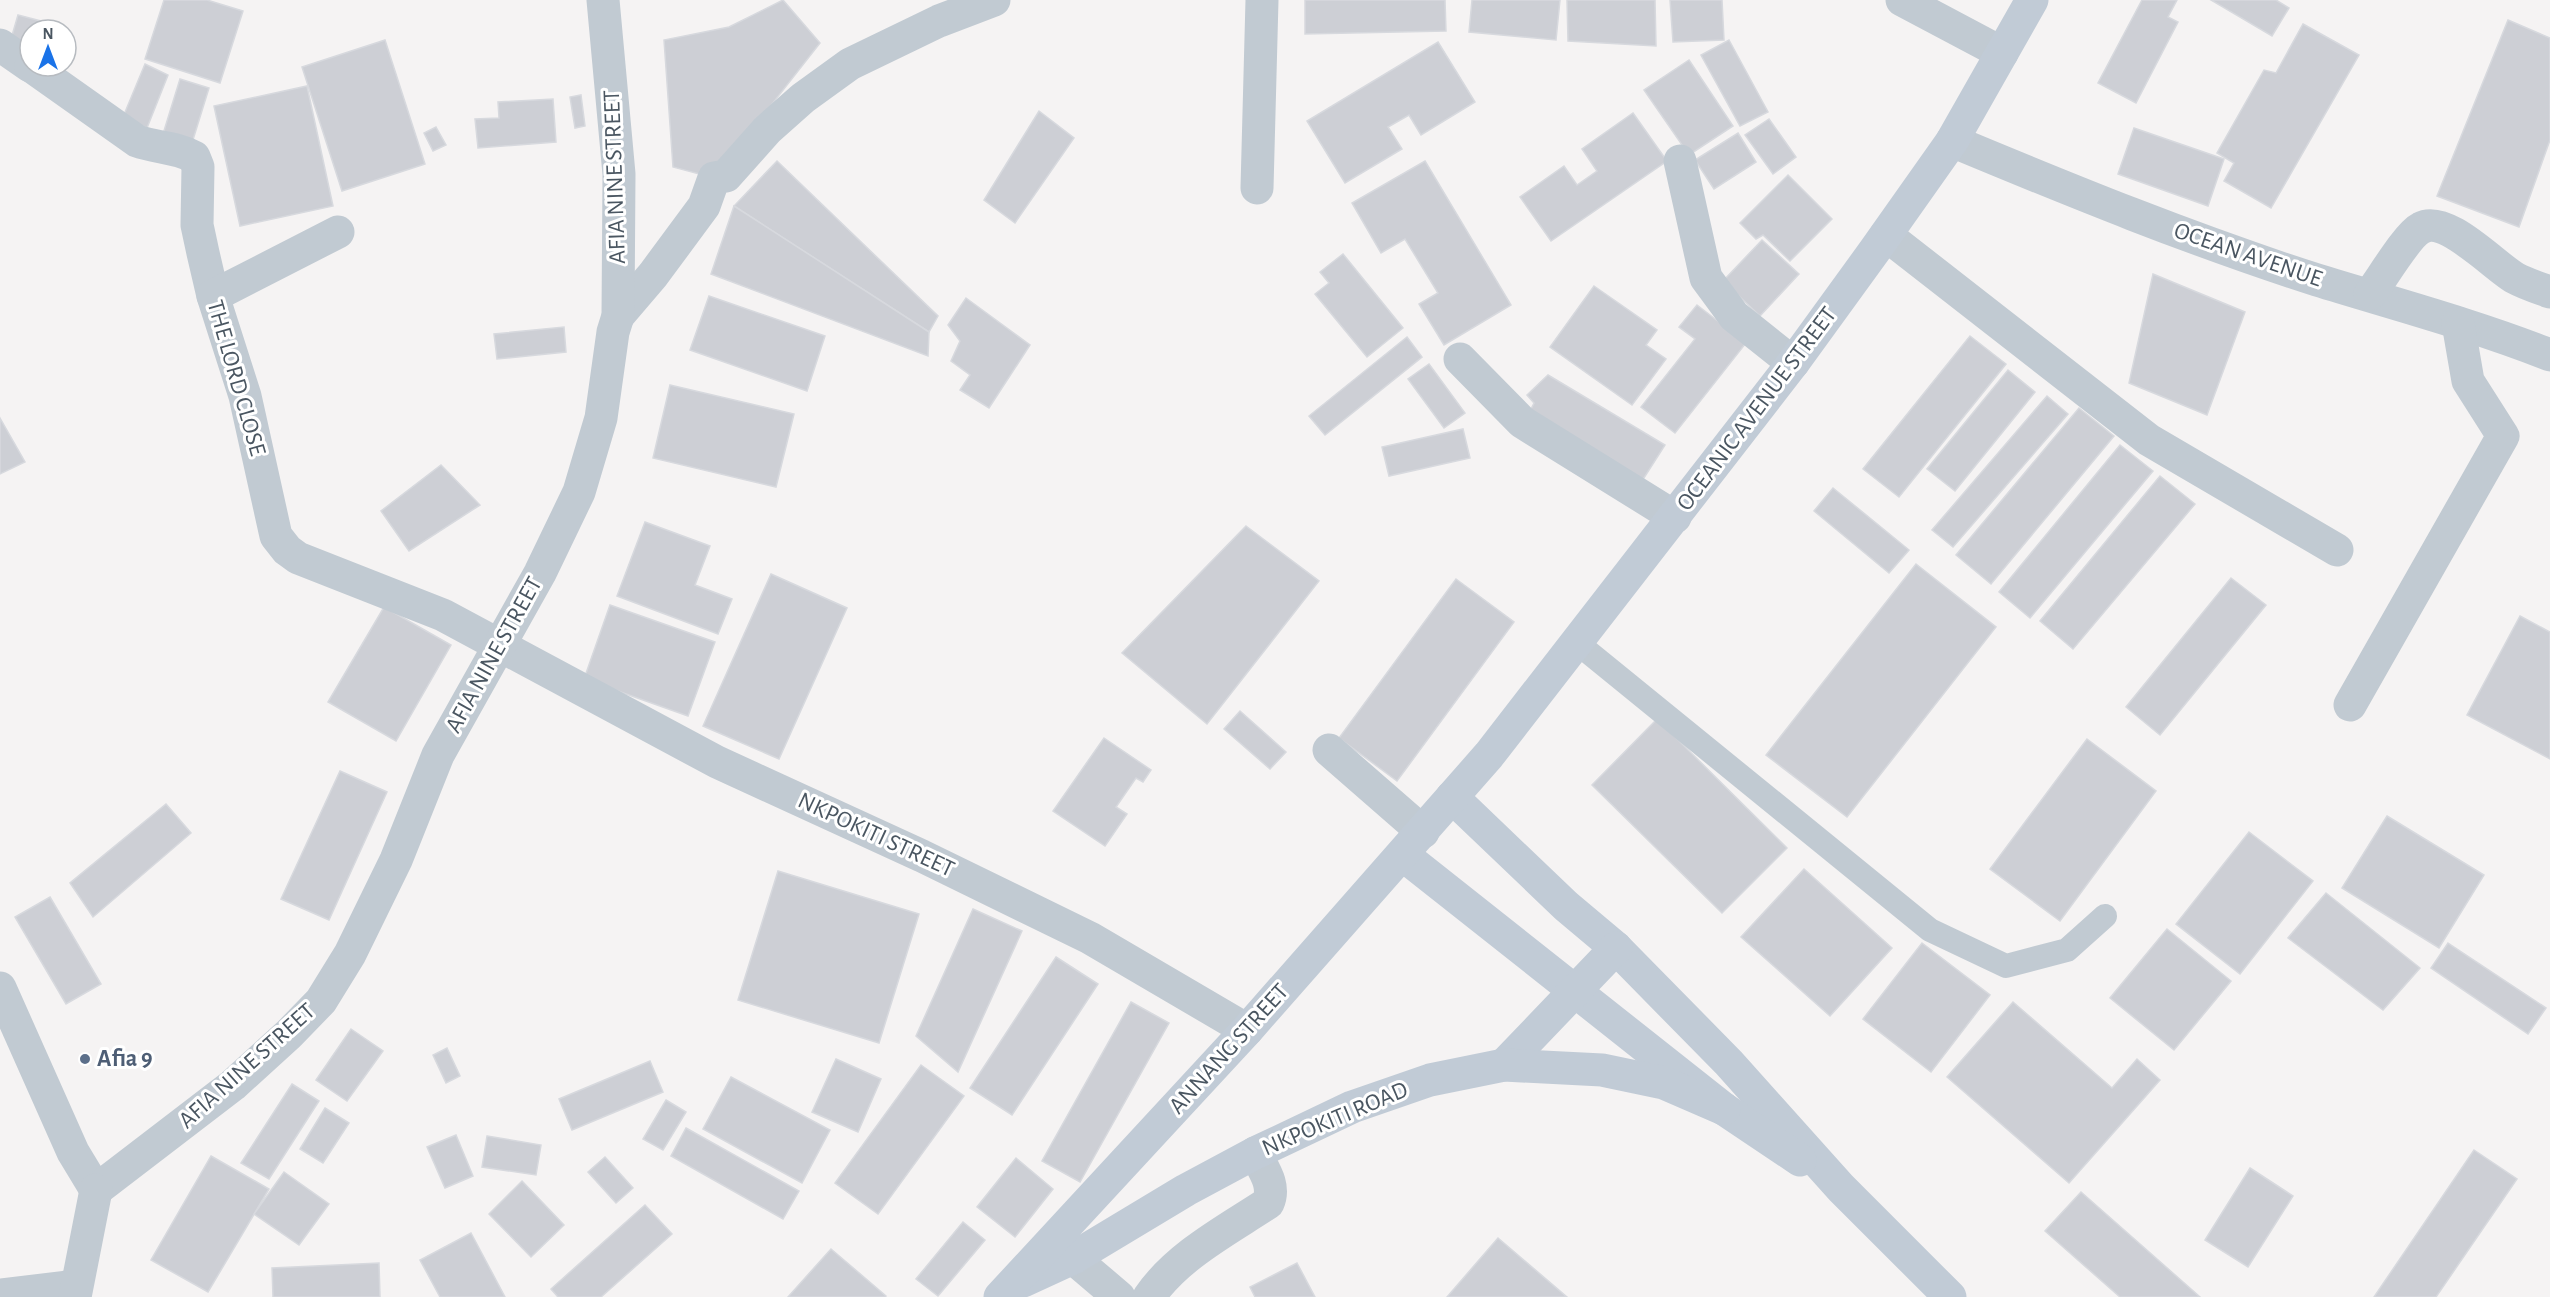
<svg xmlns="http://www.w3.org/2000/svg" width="2550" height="1297" viewBox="0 0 2550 1297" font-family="'Alegreya Sans',sans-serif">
<rect width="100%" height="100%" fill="#f5f3f3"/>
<g fill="#cdcfd5" stroke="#d7d9de" stroke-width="1.5">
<polygon points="164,0 207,0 243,11 220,83 145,59"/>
<polygon points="783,0 820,43 714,178 673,167 664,40 729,27"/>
<polygon points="1305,0 1445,0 1446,31 1305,34"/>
<polygon points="1472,0 1560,0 1556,40 1469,32"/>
<polygon points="1567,0 1655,0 1656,46 1568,41"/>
<polygon points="1670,0 1722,0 1724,40 1673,42"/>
<polygon points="2142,0 2177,0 2168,17 2178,22 2136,103 2098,83"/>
<polygon points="2211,0 2276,0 2289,8 2272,36"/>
<polygon points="18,15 53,24 52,30 30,30 30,43 11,39"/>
<polygon points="2508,20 2550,38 2550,140 2519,227 2437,196"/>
<polygon points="2303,24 2359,55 2271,208 2224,181 2234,163 2217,153 2264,70 2276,73"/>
<polygon points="385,40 425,164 342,191 302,67"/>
<polygon points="1729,40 1768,112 1740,126 1701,55"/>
<polygon points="1438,42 1475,102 1421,135 1409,115 1388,127 1402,149 1345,183 1307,121"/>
<polygon points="1689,60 1733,126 1689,155 1644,90"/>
<polygon points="145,64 168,75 147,128 123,117"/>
<polygon points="180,79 209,88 192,143 163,134"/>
<polygon points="307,86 333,206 240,226 214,106"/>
<polygon points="581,95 585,126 575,128 570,97"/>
<polygon points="553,99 556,142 478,148 475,119 499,118 498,102"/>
<polygon points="1039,111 1074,138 1015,223 984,200"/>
<polygon points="1633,113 1667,161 1551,241 1520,197 1564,166 1577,185 1597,171 1582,149"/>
<polygon points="1769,119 1796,157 1773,174 1745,135"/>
<polygon points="436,127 446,145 433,151 424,133"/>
<polygon points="2134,128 2224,159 2208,206 2118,174"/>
<polygon points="1738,133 1756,162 1714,189 1695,160"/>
<polygon points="777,161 938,316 929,332 734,206"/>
<polygon points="1425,161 1511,305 1444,345 1419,304 1438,293 1405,239 1381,253 1352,203"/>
<polygon points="1788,175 1832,219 1790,261 1763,235 1756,239 1740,223"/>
<polygon points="734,206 929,332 928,356 711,274"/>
<polygon points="1762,240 1799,274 1760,316 1723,281"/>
<polygon points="1343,254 1403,328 1367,357 1315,294 1329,283 1320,272"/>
<polygon points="2153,274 2245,312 2207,415 2129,383"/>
<polygon points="1594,286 1657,330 1646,345 1666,359 1632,405 1550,347"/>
<polygon points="709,296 825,336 807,391 690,350"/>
<polygon points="966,298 1030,345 989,408 960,390 970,375 951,361 960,341 948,325"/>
<polygon points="1697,305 1746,343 1675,433 1641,407 1695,339 1679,327"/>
<polygon points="564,327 566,352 497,359 494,334"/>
<polygon points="1970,336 2006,364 1899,497 1863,469"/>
<polygon points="1407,337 1422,357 1325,435 1309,416"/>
<polygon points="1429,364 1465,413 1444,428 1408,379"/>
<polygon points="2008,370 2035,392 1955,491 1927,469"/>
<polygon points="1548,375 1665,445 1642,481 1529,413 1534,403 1527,395"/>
<polygon points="670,385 794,414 776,487 653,458"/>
<polygon points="2047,396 2068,414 1953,547 1932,530"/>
<polygon points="2079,408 2114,436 1991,584 1956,555"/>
<polygon points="0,418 25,462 0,474"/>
<polygon points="1463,429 1470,458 1389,476 1382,447"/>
<polygon points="2120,445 2153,471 2030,618 1999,592"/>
<polygon points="441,465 480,505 409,551 381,511"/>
<polygon points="2160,476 2195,504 2073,649 2040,621"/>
<polygon points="1833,488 1909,550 1889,573 1814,511"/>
<polygon points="645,522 710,546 695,585 732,599 718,634 617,596"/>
<polygon points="1246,526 1319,581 1207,724 1122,653"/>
<polygon points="1916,564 1996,627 1847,817 1766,755"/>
<polygon points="771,574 847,608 779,759 703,726"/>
<polygon points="2231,578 2266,605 2160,735 2126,707"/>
<polygon points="1456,579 1514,622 1397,781 1339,738"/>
<polygon points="610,605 715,642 688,716 584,679"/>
<polygon points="384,607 451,645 396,741 328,702"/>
<polygon points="2520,616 2550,632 2550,759 2467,715"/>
<polygon points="1240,711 1286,752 1270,769 1224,729"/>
<polygon points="1657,719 1787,848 1722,913 1592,785"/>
<polygon points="1104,738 1151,770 1143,782 1136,778 1116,807 1127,814 1105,846 1053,811"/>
<polygon points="2087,739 2156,791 2060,921 1990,869"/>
<polygon points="340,771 387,792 329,920 281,899"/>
<polygon points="166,804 191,833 93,917 70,883"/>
<polygon points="2387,816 2484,875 2439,948 2342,888"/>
<polygon points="2249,832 2313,881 2240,974 2176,924"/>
<polygon points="1804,869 1892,948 1830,1016 1741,937"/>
<polygon points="778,871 919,914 879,1043 738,1000"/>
<polygon points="2326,893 2420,968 2383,1010 2288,938"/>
<polygon points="50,897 101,984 66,1004 15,917"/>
<polygon points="973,909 1022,931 958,1072 916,1036"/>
<polygon points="2167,929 2231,981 2174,1050 2110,998"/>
<polygon points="1922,943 1990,995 1931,1072 1863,1019"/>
<polygon points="2448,943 2546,1008 2528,1034 2431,968"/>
<polygon points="1056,957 1098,984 1012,1115 970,1088"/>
<polygon points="1131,1002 1169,1023 1080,1182 1042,1161"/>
<polygon points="2013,1002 2112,1088 2137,1059 2160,1080 2069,1183 1947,1077"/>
<polygon points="351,1029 383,1051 347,1101 316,1080"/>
<polygon points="447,1048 460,1076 446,1083 433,1055"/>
<polygon points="836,1059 881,1079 858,1132 812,1112"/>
<polygon points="650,1061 663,1092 572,1130 559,1099"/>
<polygon points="921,1065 964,1096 878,1214 835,1183"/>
<polygon points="731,1077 830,1130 802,1183 703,1129"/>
<polygon points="292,1084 319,1101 269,1179 241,1163"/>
<polygon points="666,1100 686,1112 663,1150 643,1139"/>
<polygon points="325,1108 349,1123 323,1163 300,1149"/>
<polygon points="686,1128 799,1191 783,1219 671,1156"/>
<polygon points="456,1135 473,1176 445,1188 427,1147"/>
<polygon points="487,1136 541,1145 536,1175 482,1167"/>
<polygon points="2474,1150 2517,1179 2436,1297 2374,1297"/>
<polygon points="211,1156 269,1189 208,1292 151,1260"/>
<polygon points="605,1157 633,1188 616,1203 588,1172"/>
<polygon points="1016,1158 1053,1189 1015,1237 977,1207"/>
<polygon points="2250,1168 2293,1196 2248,1267 2205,1240"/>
<polygon points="284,1172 329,1204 299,1245 254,1214"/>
<polygon points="522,1181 564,1225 531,1257 489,1214"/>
<polygon points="2081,1192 2200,1297 2120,1297 2045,1231"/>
<polygon points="645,1205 672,1234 601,1297 558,1297 551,1289"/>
<polygon points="963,1222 985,1240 938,1296 916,1279"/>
<polygon points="471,1233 505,1297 440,1297 420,1260"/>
<polygon points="1498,1238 1567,1297 1447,1297"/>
<polygon points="831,1249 886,1296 885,1297 788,1297"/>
<polygon points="379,1263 380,1297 273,1297 272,1268"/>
<polygon points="1297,1263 1315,1297 1255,1297 1250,1287"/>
</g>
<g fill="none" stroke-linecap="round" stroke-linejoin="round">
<polyline stroke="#c1cad2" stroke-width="24" points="1576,642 1930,930 2006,966 2067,950 2105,916"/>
<g stroke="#c1cad2" stroke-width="33">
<polyline points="1902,0 2002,53"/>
<polyline points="0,45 30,66"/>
<path d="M31 66 137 141C156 148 177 147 194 157L198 167 197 225 203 253 213 296 245 396 276 536 287 550 298 558 443 615 717 762 922 856 1090 938 1247 1030"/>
<path d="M1952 141C2072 191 2192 240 2317 280 2395 304 2474 325 2550 355"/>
<polyline points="1680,161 1706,278 1734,316 1793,363"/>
<polyline points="1257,188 1262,0"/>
<polyline points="1886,235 2149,440 2337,550"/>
<path d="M2370 294C2381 280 2407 235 2421 228 2446 214 2494 266 2515 278 2526 284 2539 288 2550 292"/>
<polyline points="213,296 338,232"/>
<polyline points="618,316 653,275 704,206 714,178 726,176 767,130 803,98 850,64 939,21 994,0"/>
<polyline points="1460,359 1522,422 1675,517"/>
<polyline points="2350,705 2503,436 2468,381 2458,323"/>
<polyline points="1329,750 1423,832"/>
<polyline points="0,988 73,1152 96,1190"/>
<polyline points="96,1190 233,1085 289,1034 321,1001 350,954 396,860 438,755 540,573 579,492 601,418 613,332 618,316 619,174 603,0"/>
<polyline points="1073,1258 1119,1297"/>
<polyline points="0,1295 76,1286"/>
<polyline points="75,1297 96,1190"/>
<path d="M1149 1297C1177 1256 1227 1230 1268 1203 1276 1185 1263 1169 1255 1153"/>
</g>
<g stroke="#c1cbd6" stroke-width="33">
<polyline points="1452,797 1566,906 1616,948 1729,1063 1841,1188 1950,1297"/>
<polyline points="1403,855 1724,1109 1800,1160"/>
<polyline points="1504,1065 1616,948"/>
<polyline points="1023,1281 1073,1258 1186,1190 1255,1153 1352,1107 1430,1080 1504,1065 1602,1070 1664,1083 1724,1109"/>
<polyline points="1000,1297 1247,1030 1489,755 1793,363 1875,250 1952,141 2032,0"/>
</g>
</g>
<circle fill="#5c6f8a" stroke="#fff" stroke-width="2" cx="85" cy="1059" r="6"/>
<g text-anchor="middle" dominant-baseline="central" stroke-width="6" stroke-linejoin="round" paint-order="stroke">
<g font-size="24" fill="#4a5661" stroke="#fff">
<text transform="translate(615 177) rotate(-92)">AFIA NINE STREET</text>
<text transform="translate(2248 255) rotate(19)">OCEAN AVENUE</text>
<text transform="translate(236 378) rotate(74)">THE LORD CLOSE</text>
<text transform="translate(1757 409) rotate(-53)">OCEANIC AVENUE STREET</text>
<text transform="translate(494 655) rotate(-61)">AFIA NINE STREET</text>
<text transform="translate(876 835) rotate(25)">NKPOKITI STREET</text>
<text transform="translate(1229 1049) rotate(-48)">ANNANG STREET</text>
<text transform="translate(247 1066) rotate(-42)">AFIA NINE STREET</text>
<text transform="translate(1335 1119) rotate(-23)">NKPOKITI ROAD</text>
</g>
<g font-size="24" font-weight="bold" fill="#4e5e75" stroke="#fff" text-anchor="start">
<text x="97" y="1059">Afia 9</text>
</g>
</g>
<g transform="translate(48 48)"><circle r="28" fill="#ffffff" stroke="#b7bbc0" stroke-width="1.5"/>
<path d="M0-4.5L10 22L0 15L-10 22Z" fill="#1a73e8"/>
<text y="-9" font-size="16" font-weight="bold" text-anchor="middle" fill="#4a5661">N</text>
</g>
</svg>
